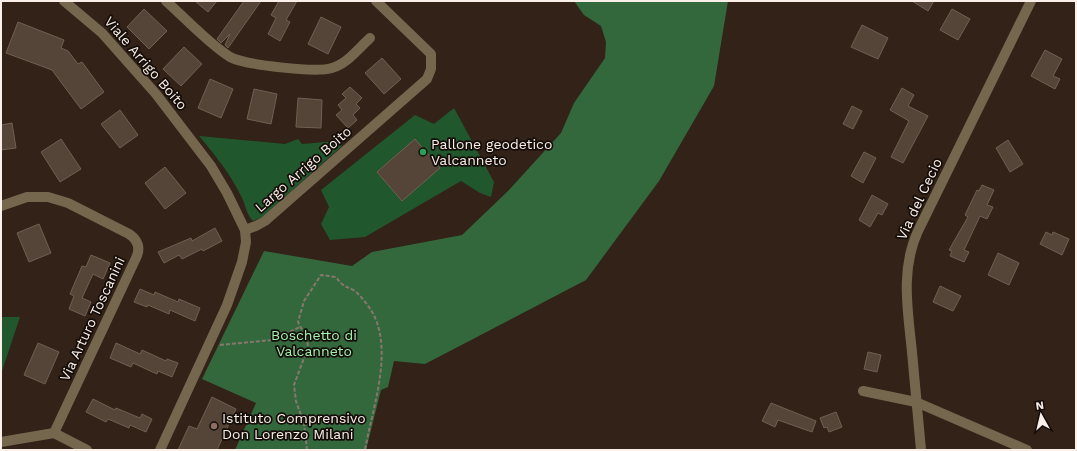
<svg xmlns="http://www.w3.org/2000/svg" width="1077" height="451" viewBox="0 0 1077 451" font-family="'Work Sans',sans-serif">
<rect width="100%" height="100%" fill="#322217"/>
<g fill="#21572d">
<polygon points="454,108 494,182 491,197 480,193 461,181 365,237 330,240 321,224 329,207 321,190 415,115 434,124"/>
<path d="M199 136 285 144 298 139 302 144 337 141 342 146 262 217 253 221C245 213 246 204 240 194 229 172 215 155 199 136Z"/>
<polygon points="1,317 20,317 1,374"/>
</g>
<polygon fill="#33683d" points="574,1 728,1 714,86 659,181 586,280 425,364 394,361 388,387 381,390 366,450 235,450 256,403 202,379 264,251 352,266 372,252 462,235 507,192 561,133 574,103 605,58 606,42 601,26 584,15"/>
<g fill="#554438" stroke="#725f53">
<polygon points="195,1 217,1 208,12"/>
<polygon points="244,1 261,1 228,48 225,45 230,34 221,43 217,39"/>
<polygon points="279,1 297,1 286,20 290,22 280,41 268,34 276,18 271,15"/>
<polygon points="912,1 934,1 928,11"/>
<polygon points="144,9 167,31 149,49 127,27"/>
<polygon points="952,9 970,19 958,40 940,30"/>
<polygon points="321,17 341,27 328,54 308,44"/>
<polygon points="18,22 64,40 61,48 68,51 78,64 82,62 104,92 81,109 52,70 6,53"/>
<polygon points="862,25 888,38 878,59 851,47"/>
<polygon points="184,47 202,64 181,86 163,69"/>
<polygon points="1045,50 1062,59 1053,76 1060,79 1055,89 1031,76"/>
<polygon points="382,58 401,79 384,94 365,73"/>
<polygon points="210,79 233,89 221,118 198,108"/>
<polygon points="350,87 362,98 356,104 360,108 353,115 357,120 348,128 336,115 342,110 338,105 346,98 342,94"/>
<polygon points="902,88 914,95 908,106 928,116 903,163 891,157 909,121 890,110"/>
<polygon points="254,89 277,94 271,124 247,119"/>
<polygon points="298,98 322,100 321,128 296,127"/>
<polygon points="852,106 862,111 853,129 843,124"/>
<polygon points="120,110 138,135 120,148 101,124"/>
<polygon points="12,123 16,148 1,150 1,125"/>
<polygon points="61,139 81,169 60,182 41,152"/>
<polygon points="415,139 440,168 402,201 377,172"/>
<polygon points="1008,140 1023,164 1010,172 996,148"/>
<polygon points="864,152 876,158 863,183 851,176"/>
<polygon points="165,167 186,193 165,209 145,183"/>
<polygon points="982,185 994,190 987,205 993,207 987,219 980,216 964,250 969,252 964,262 950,256 952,251 949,250 968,217 965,215 977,190 979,191"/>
<polygon points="872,195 888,204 882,215 878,213 870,227 859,220"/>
<polygon points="39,224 51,253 29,262 17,233"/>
<polygon points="215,228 222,241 203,251 202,249 182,259 179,255 164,263 158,252 191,238 192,241"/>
<polygon points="1046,232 1052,235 1053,232 1069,239 1062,255 1040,244"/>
<polygon points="998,253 1019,263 1009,285 988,275"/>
<polygon points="91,255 110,263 103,279 93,274 82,298 91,302 85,316 69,309 74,296 70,294 82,266 86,267"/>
<polygon points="940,286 961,296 953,311 933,302"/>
<polygon points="140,289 154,295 155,292 178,302 179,299 200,308 195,321 170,310 169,314 148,305 147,307 134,302"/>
<polygon points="38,343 59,352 45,384 24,375"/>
<polygon points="116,343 140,354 142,350 166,361 167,359 178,363 172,377 158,371 157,374 133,363 131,367 110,358"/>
<polygon points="868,352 881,355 877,372 864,369"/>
<polygon points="212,397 236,409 217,450 178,450 189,426 197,429"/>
<polygon points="93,399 115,410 116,408 140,418 142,414 152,419 146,432 130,425 129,428 108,419 106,422 86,412"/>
<polygon points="771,403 816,421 812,432 778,420 775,427 762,421"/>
<polygon points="836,412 842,427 829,432 827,427 824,428 820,418"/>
</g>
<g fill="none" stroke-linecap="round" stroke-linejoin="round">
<g stroke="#86786e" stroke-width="2" stroke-dasharray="4 2" stroke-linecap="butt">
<polyline points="220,345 272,340 300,327"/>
<path d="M307 450 304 424 296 401 294 385 308 347 307 339 298 322 304 301 321 275 336 277C344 288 345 285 355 291 360 295 367 304 371 310 395 349 372 409 365 450"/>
</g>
<g stroke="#74674e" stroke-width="10">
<polyline points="64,1 102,33 156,94 211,166 227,193 245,230 246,242 242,262 227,305 160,450"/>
<path d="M166 1C185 18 209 44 230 57 245 65 316 73 332 68 347 64 359 48 370 38"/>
<path d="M1 206 27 197H48L68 203 129 234C138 240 141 248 136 258L54 433"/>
<polyline points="245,230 256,226 265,221 427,79 431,69 431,54 376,1"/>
<polyline points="863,391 916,402 1027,450"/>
<polyline points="1,442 54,433 87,450"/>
<path d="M921 450C918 417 915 385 912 352 908 311 900 270 918 231L1031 1"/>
</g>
</g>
<circle fill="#2e9e5b" stroke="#140d09" stroke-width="1.5" cx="423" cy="152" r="4"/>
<circle fill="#8d6e63" stroke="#140d09" stroke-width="1.5" cx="214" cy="426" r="4"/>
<g text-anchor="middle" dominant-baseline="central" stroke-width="3.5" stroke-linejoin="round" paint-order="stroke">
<g font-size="14" fill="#fbf0e9" stroke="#140d09">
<text transform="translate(146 63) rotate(49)">Viale Arrigo Boito</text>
<text transform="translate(303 169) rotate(-41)">Largo Arrigo Boito</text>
<text transform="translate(919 199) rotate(-65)">Via del Cecio</text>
<text transform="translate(92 319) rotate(-65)">Via Arturo Toscanini</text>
</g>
<g font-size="14" fill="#fbf0e9" stroke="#140d09" text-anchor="start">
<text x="431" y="144">Pallone geodetico<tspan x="431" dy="16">Valcanneto</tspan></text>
<text x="222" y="418">Istituto Comprensivo<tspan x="222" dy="16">Don Lorenzo Milani</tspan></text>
</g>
<g font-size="14" fill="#a3f2af" stroke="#140d09">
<text x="314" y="335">Boschetto di<tspan x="314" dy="16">Valcanneto</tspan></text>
</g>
</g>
<rect width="1077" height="451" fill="none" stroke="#fbf0e9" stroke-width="4"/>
<g transform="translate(1041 415) rotate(352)" stroke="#140d09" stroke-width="3" paint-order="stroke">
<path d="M0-3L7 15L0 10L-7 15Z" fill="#fbf0e9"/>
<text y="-6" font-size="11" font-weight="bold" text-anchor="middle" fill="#fbf0e9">N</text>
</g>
</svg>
